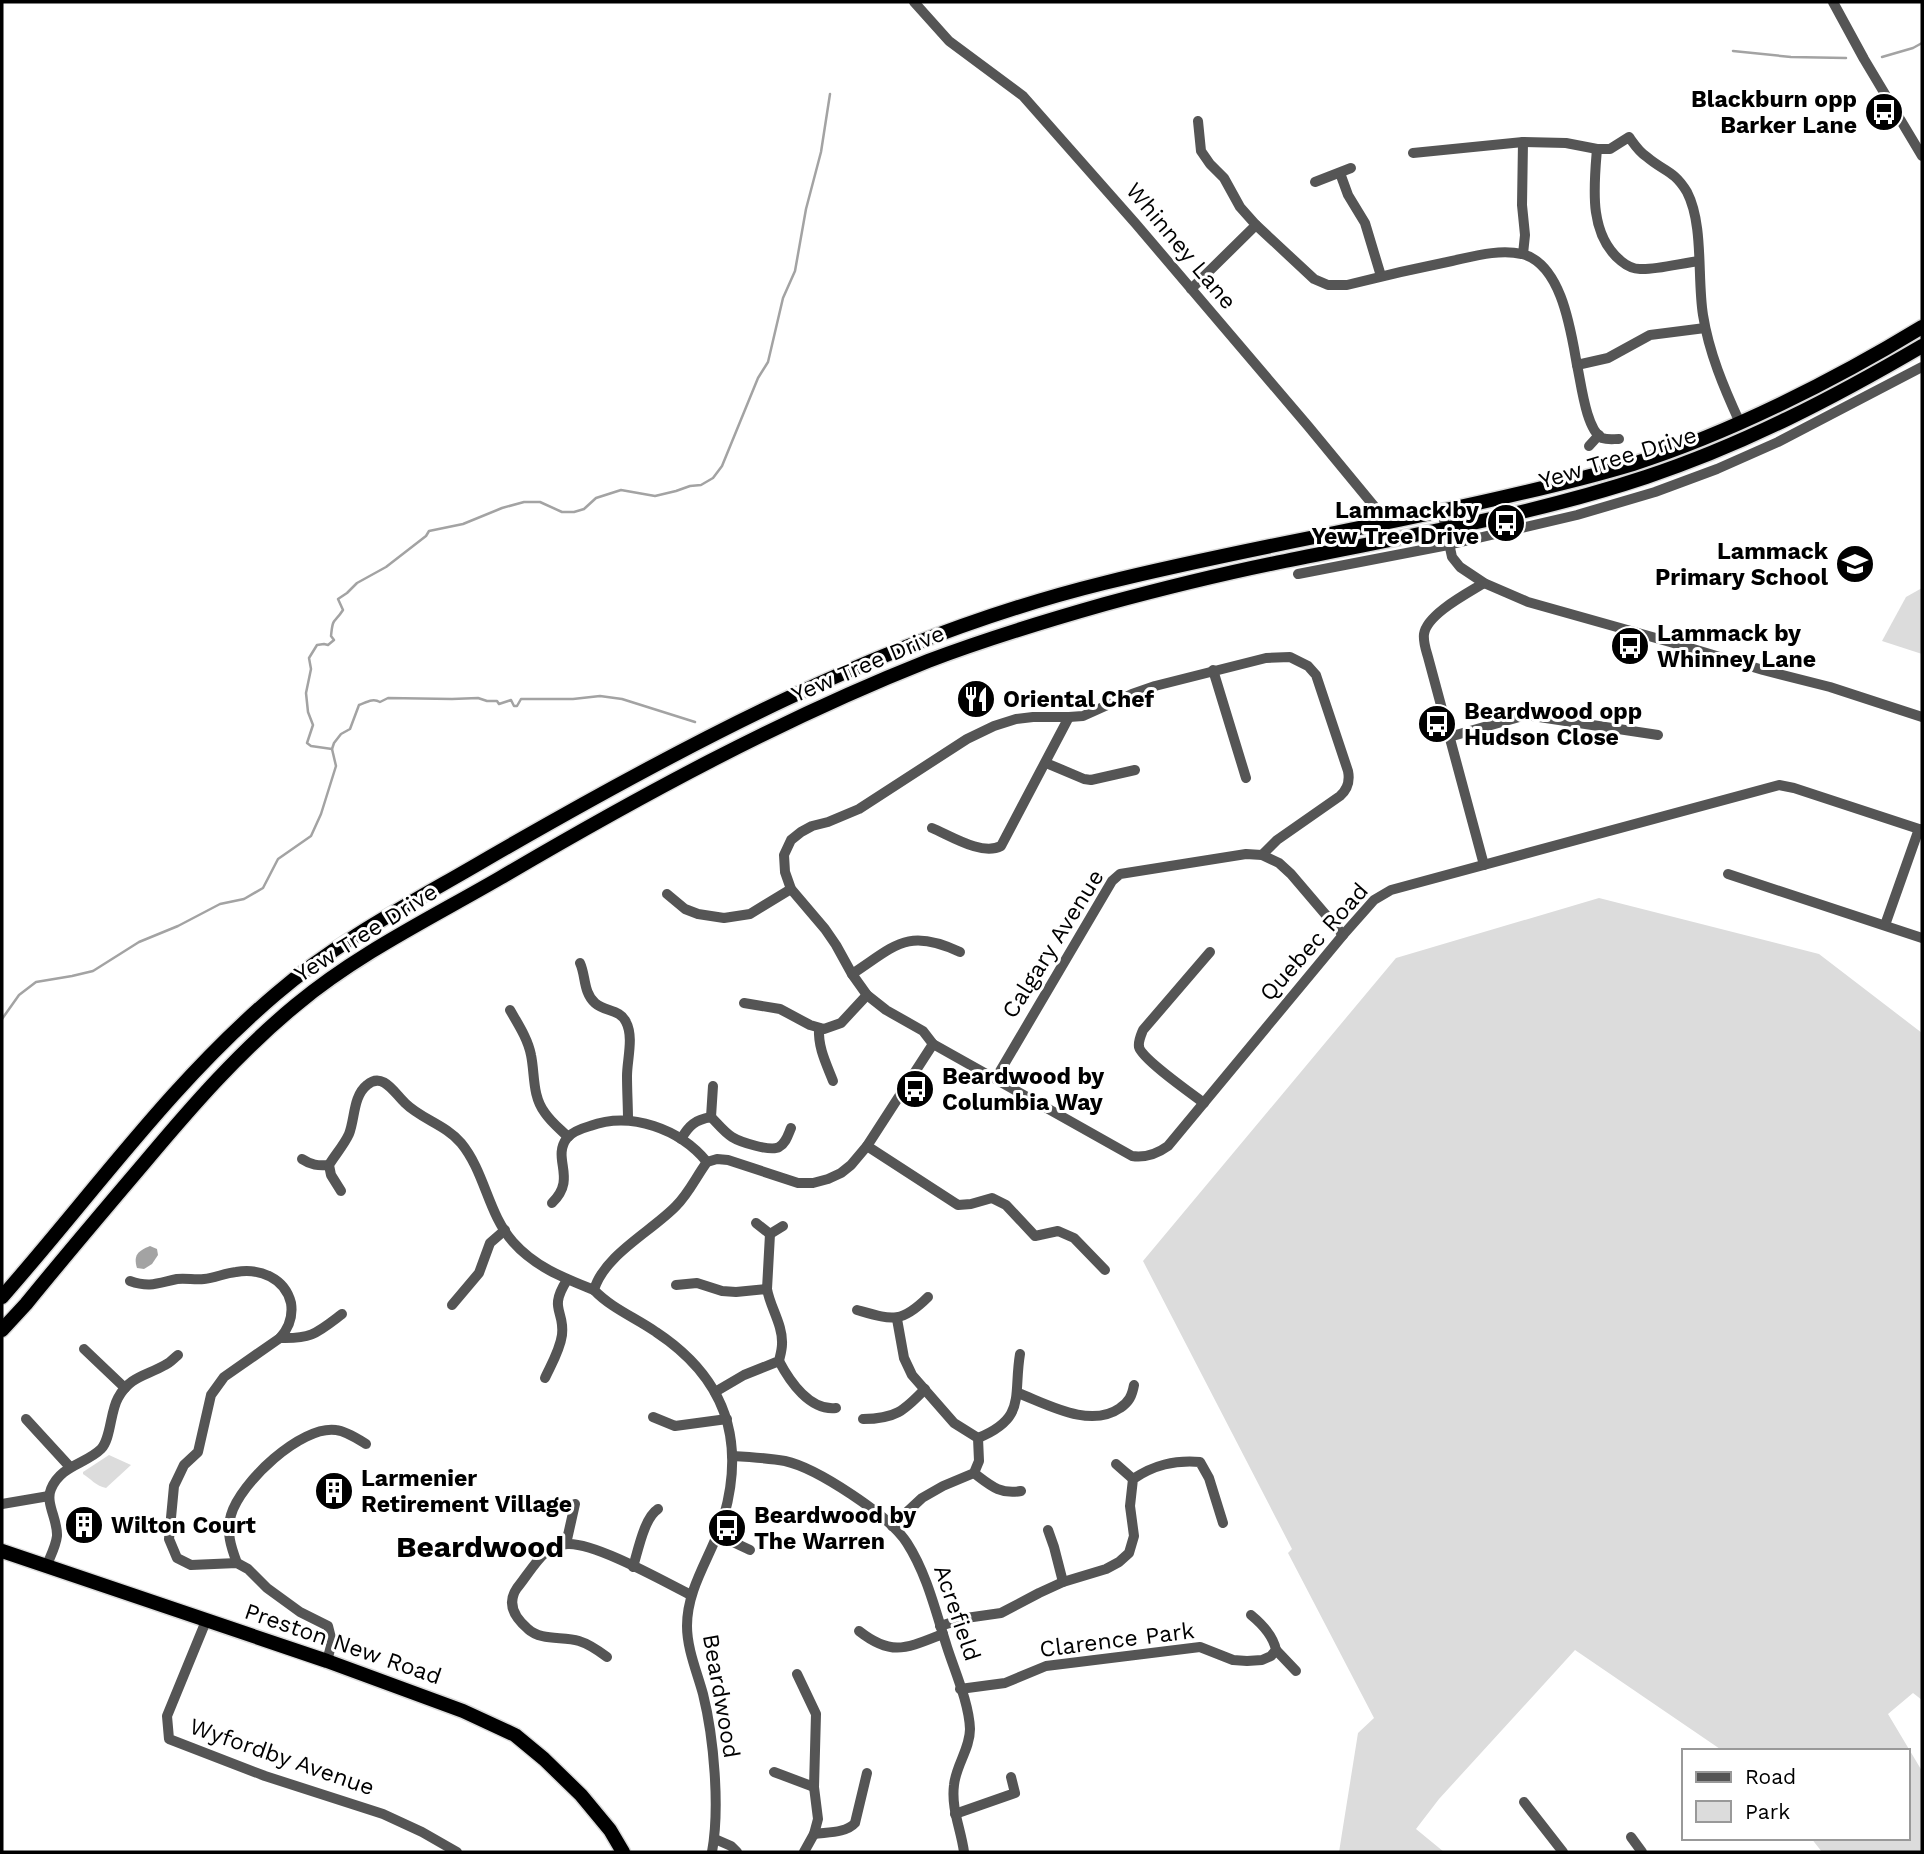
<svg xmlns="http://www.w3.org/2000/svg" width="1924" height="1854" viewBox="0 0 1924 1854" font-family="'Work Sans',sans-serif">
<rect width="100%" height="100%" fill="#fff"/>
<g fill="#dcdcdc">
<polygon points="1922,588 1922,654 1882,641 1906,597"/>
<polygon points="1599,898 1819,954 1922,1033 1922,1700 1913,1693 1888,1714 1922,1771 1922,1852 1822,1852 1811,1838 1908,1838 1908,1751 1723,1751 1575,1650 1439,1799 1416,1829 1444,1852 1339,1852 1358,1733 1374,1718 1288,1553 1292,1549 1143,1261 1396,958"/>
<path d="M109 1455 131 1465 106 1488C96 1486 91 1479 83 1474V1472Z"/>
</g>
<path fill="#a3a3a3" d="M150 1246 157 1249 158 1255 152 1264 144 1269 137 1268C133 1255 138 1251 150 1246Z"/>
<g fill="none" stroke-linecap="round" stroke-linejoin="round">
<g stroke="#a3a3a3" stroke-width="2.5">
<polyline points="1733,51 1791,57 1846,58"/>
<polyline points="1882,57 1913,48 1922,43"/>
<path d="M332 749 311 746 307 743 313 725 308 712 306 693 311 669 309 658 317 645 324 644 328 645 334 640 331 636C333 616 334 624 343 610L338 599 347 593 357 583 386 567 426 536 429 531 463 524 502 508 524 502H540L562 512H574L584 509 596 498 621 490 655 496 676 491 690 486 701 485 713 478 722 466 758 378 768 362 783 298 795 271 806 209 821 152 830 94"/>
<path d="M2 1019 19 995 36 982 72 976 93 971 139 942 178 926 220 904 244 899 263 888 278 859 311 836 321 814 336 766 332 749 334 743 341 734 350 729 359 705C367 702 373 698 380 702L388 698 452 699 478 698 487 701H497L499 704 511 700 514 706H517L521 699H573L600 696 622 699 695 722"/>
</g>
<defs>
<g id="highway">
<path d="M2 1297C92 1195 171 1083 276 994 340 939 417 900 490 857 684 745 885 637 1104 583 1236 550 1371 528 1504 497 1548 487 1590 477 1633 464 1730 433 1835 380 1922 327"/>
<path d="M2 1330 26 1304C65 1256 105 1209 145 1162 192 1106 240 1051 296 1005 357 954 431 918 500 878 638 797 779 720 928 661 986 639 1045 621 1105 604 1164 588 1225 573 1285 561 1406 536 1529 516 1646 477 1743 445 1835 397 1922 346"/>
<polyline points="2,1551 327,1661 463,1711 515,1735 544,1759 581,1795 610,1830 623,1852"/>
</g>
</defs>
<use href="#highway" stroke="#dbdbdb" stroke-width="17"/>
<g stroke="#555" stroke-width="10">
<polyline points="914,2 949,41 1023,96 1136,224 1308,426 1374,506 1385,542"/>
<polyline points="1833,2 1864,59 1922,156"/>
<path d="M1597 149C1594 186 1588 234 1621 261 1627 266 1632 269 1640 269 1656 270 1682 263 1699 261"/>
<path d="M1413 153 1523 142 1566 143 1597 149H1610L1629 137C1634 144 1639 152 1647 157 1663 171 1674 170 1687 192 1704 225 1697 278 1703 315 1709 353 1724 388 1740 423"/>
<polyline points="1340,173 1348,195 1365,223 1381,276"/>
<polyline points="1315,182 1351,168"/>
<path d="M1256 225 1314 279 1328 285H1347C1382 276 1417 268 1452 261 1475 256 1499 249 1522 254 1562 264 1571 332 1577 365L1608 358 1650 335 1705 328"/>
<polyline points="1523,254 1525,235 1522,205 1523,142"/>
<polyline points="1191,289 1256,225 1240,207 1224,178 1210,164 1201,151 1198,121"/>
<path d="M1577 365C1581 382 1586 430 1602 438 1608 440 1613 439 1619 439"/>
<polyline points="1589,446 1599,435"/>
<polyline points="1442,511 1452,557 1460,567 1484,583 1528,602 1670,642 1763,670 1830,687 1922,717"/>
<polyline points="1298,574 1448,545 1577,515 1655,492 1717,469 1778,442 1922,367"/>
<polyline points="1213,670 1246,778"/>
<polyline points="1449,737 1526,715 1658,735"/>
<polyline points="1046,763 1084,779 1091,780 1135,770"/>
<path d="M932 828C951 836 982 856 1001 846L1069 717"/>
<path d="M1262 855 1277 840 1340 796C1348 789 1350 781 1348 771L1316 675 1308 666 1290 657 1266 658 1155 686 1132 694 1083 716 1069 717H1033L1016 719 994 726 967 739 859 809 828 822 812 826 801 832 791 840 784 855 785 872 791 889 825 929 836 945 852 974 867 995 886 1010 923 1031 933 1044 1132 1156C1146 1158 1157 1154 1168 1146L1343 935 1374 900 1391 890 1779 785 1794 788 1922 830"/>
<path d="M1484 865 1428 657C1426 650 1423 642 1424 634 1427 614 1468 593 1484 583"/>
<polyline points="1728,874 1922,938"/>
<polyline points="667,894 685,909 698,914 724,918 750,914 791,889"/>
<polyline points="1885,925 1919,829"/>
<path d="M580 963C586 976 583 992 595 1003 605 1012 620 1009 626 1022 634 1037 627 1060 627 1076 627 1091 628 1106 628 1120"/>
<path d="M852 974C895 946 907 927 960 952"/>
<polyline points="744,1003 780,1009 810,1025 824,1029 841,1023 867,995"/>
<path d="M510 1010C518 1024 528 1039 531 1055 535 1074 532 1096 545 1113 551 1122 560 1129 568 1137"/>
<path d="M819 1028C818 1048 826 1063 833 1081"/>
<polyline points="996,1078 1112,881 1120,874 1246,854 1262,855 1279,863 1291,874 1343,935"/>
<path d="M1204 1103C1192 1094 1142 1059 1139 1047 1138 1041 1141 1035 1143 1030L1210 952"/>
<polyline points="711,1117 713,1086"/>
<path d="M681 1139C689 1125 695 1120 711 1117 718 1124 724 1132 732 1137 740 1142 771 1152 779 1147 786 1143 788 1135 791 1128"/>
<polyline points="867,1146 958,1205 971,1204 992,1198 1006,1205 1035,1236 1058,1231 1074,1238 1105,1270"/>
<path d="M302 1159C311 1165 318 1166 329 1165"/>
<path d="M341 1191 331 1175 329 1165C335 1155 344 1145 349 1134 355 1119 353 1096 367 1085 383 1071 395 1094 405 1103 421 1119 446 1125 461 1143 485 1172 488 1214 513 1242 535 1267 564 1278 594 1290"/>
<path d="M552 1203C578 1178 551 1159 567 1138 572 1132 583 1128 590 1126 631 1111 680 1129 707 1162"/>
<polyline points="756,1223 770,1234 783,1226"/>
<path d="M130 1281C150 1288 158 1283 177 1279 186 1278 195 1280 204 1279 215 1278 225 1273 236 1272 260 1268 285 1278 291 1303 293 1316 289 1328 280 1338L224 1377 211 1395 198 1452 184 1465 174 1486 169 1539 177 1558 191 1565 237 1563 248 1569 267 1588 300 1612 328 1626 332 1642 327 1661"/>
<path d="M676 1285 697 1283 722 1291 736 1292 767 1289C770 1307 783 1325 782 1344 782 1350 780 1356 779 1361L744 1375 715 1392"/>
<polyline points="767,1289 770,1234"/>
<polyline points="452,1305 479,1273 490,1243 505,1230"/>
<path d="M857 1310C892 1320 901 1324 928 1297"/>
<path d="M280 1338C312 1339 317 1333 342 1314"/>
<polyline points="84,1349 125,1388"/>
<path d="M779 1361C790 1382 810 1411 836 1408"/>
<path d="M545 1378C551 1365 560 1350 562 1335 565 1310 548 1310 567 1280"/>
<path d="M1018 1393C1047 1404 1090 1429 1120 1408 1129 1402 1132 1396 1134 1385"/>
<polyline points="653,1417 675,1426 727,1419"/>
<polyline points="26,1419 70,1467"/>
<path d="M863 1419C895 1419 904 1411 925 1389"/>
<path d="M978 1438C1027 1418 1013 1396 1020 1354"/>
<path d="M732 1456C750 1457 768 1458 785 1461 817 1468 890 1516 907 1543 927 1574 936 1613 947 1647 955 1672 969 1703 970 1729 970 1749 956 1765 954 1785 951 1809 961 1829 964 1852"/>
<polyline points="1116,1464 1133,1479"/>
<path d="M974 1473C990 1485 1000 1495 1021 1491"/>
<polyline points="2,1504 49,1496"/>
<polyline points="892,1526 922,1498 943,1486 974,1473 979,1461 978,1438 954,1423 912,1375 904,1358 897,1319"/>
<polyline points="1048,1530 1054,1547 1063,1582"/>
<polyline points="718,1535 750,1550"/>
<polyline points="566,1544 575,1504"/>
<path d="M237 1563C231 1547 226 1532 231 1515 240 1483 301 1425 336 1430 346 1431 358 1439 366 1444"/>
<path d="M46 1567C50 1557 56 1546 57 1536 58 1520 45 1503 51 1489 61 1465 86 1464 101 1449 111 1439 110 1412 118 1398 130 1376 146 1376 165 1365 170 1363 174 1358 178 1355"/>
<path d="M633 1567C638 1551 644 1518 658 1509"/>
<polyline points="206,1621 167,1716 169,1739 265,1776 383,1814 422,1832 457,1852"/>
<path d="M940 1626 966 1618 1001 1613 1039 1593 1063 1582 1106 1569 1119 1562 1129 1553 1134 1536 1130 1506 1133 1479C1154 1465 1174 1460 1200 1462L1209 1478 1223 1523"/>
<path d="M859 1631C892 1657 907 1648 943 1634"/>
<polyline points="1276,1650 1296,1671"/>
<path d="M607 1657C599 1651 589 1644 579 1641 563 1636 541 1641 528 1629 515 1618 506 1604 517 1588 527 1576 538 1556 552 1548 556 1546 563 1544 568 1544 596 1543 663 1581 691 1595"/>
<polyline points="797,1674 816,1714 814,1787 818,1819 814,1834 804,1852"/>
<path d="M960 1689 1005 1683 1046 1666 1200 1647 1233 1660 1247 1661 1262 1660 1271 1656 1276 1650C1273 1635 1262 1624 1251 1615"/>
<polyline points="774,1772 814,1787"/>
<polyline points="1524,1802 1563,1852"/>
<polyline points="955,1814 1015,1793 1011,1777"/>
<path d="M814 1834C828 1832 846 1833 855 1823L867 1773"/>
<polyline points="1631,1837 1642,1852"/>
<polyline points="715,1839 731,1846 737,1852"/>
<path d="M712 1852C720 1808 714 1738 703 1694 697 1672 687 1649 687 1626 687 1586 713 1554 724 1516 746 1438 724 1377 656 1332 636 1318 611 1308 594 1290 604 1255 652 1231 676 1206 689 1193 696 1177 707 1162L717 1159 728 1160 798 1183H813L828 1179 841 1173 851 1165 867 1146 933 1044"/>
</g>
<use href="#highway" stroke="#000" stroke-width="14"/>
</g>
<defs>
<symbol id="bus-disc" viewBox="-11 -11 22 22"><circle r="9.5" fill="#000" stroke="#fff"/><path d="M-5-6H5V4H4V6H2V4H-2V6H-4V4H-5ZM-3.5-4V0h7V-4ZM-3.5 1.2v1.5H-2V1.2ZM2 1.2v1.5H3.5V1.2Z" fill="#fff"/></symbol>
<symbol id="school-disc" viewBox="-11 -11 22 22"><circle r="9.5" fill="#000" stroke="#fff"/><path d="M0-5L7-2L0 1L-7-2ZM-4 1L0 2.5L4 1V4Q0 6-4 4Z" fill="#fff"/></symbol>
<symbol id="restaurant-disc" viewBox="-11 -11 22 22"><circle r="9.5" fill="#000" stroke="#fff"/><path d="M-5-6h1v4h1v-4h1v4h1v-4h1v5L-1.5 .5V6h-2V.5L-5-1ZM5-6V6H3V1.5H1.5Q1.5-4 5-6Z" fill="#fff"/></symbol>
<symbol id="building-disc" viewBox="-11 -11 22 22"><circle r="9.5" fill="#000" stroke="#fff"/><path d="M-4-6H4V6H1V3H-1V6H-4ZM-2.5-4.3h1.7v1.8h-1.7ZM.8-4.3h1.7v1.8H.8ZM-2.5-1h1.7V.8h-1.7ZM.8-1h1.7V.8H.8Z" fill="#fff"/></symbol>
</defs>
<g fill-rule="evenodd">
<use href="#bus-disc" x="1862" y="90" width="44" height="44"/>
<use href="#bus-disc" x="1484" y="501" width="44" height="44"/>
<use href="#school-disc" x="1833" y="542" width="44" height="44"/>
<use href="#bus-disc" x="1608" y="624" width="44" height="44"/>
<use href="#restaurant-disc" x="954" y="677" width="44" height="44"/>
<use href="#bus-disc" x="1415" y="702" width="44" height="44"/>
<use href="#bus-disc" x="893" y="1067" width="44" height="44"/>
<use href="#building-disc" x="312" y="1469" width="44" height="44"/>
<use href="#building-disc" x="62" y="1503" width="44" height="44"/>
<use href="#bus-disc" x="705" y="1506" width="44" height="44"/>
</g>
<g text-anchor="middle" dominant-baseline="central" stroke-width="6" stroke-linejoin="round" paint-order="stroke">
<g font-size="23" font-weight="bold" fill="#000" stroke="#fff" text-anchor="start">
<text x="1857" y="99" text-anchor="end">Blackburn opp<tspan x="1857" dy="26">Barker Lane</tspan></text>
<text x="1479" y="510" text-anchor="end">Lammack by<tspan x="1479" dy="26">Yew Tree Drive</tspan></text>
<text x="1828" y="551" text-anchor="end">Lammack<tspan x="1828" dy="26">Primary School</tspan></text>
<text x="1657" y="633">Lammack by<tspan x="1657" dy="26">Whinney Lane</tspan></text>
<text x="1003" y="699">Oriental Chef</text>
<text x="1464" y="711">Beardwood opp<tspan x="1464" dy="26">Hudson Close</tspan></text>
<text x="942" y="1076">Beardwood by<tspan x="942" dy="26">Columbia Way</tspan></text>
<text x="361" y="1478">Larmenier<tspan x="361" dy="26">Retirement Village</tspan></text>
<text x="754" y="1515">Beardwood by<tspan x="754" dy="26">The Warren</tspan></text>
<text x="111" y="1525">Wilton Court</text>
</g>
<g font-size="23" fill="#000" stroke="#fff">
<text transform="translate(1181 246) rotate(50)">Whinney Lane</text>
<text transform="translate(1618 458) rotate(-17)">Yew Tree Drive</text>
<text transform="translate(868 664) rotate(-23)">Yew Tree Drive</text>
<text transform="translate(366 933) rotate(-32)">Yew Tree Drive</text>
<text transform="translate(1314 942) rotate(-48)">Quebec Road</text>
<text transform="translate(1053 944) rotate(-58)">Calgary Avenue</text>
<text transform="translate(957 1613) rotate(71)">Acrefield</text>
<text transform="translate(1117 1640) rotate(-7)">Clarence Park</text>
<text transform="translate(343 1644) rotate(19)">Preston New Road</text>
<text transform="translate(721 1696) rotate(80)">Beardwood</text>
<text transform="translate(282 1757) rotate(19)">Wyfordby Avenue</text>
</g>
<g font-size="30" font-weight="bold" fill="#000" stroke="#fff">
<text x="480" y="1546">Beardwood</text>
</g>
</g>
<rect width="1924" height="1854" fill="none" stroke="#000000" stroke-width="7"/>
<rect x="1682" y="1749" width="228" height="91" fill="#ffffff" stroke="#999999" stroke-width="2"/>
<rect x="1696" y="1772" width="35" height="10" fill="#555555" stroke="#999999" stroke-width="2"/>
<text x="1745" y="1784" font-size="21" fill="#000000">Road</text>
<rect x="1696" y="1801" width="35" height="21" fill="#dcdcdc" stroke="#999999" stroke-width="2"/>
<text x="1745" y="1819" font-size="21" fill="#000000">Park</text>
</svg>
